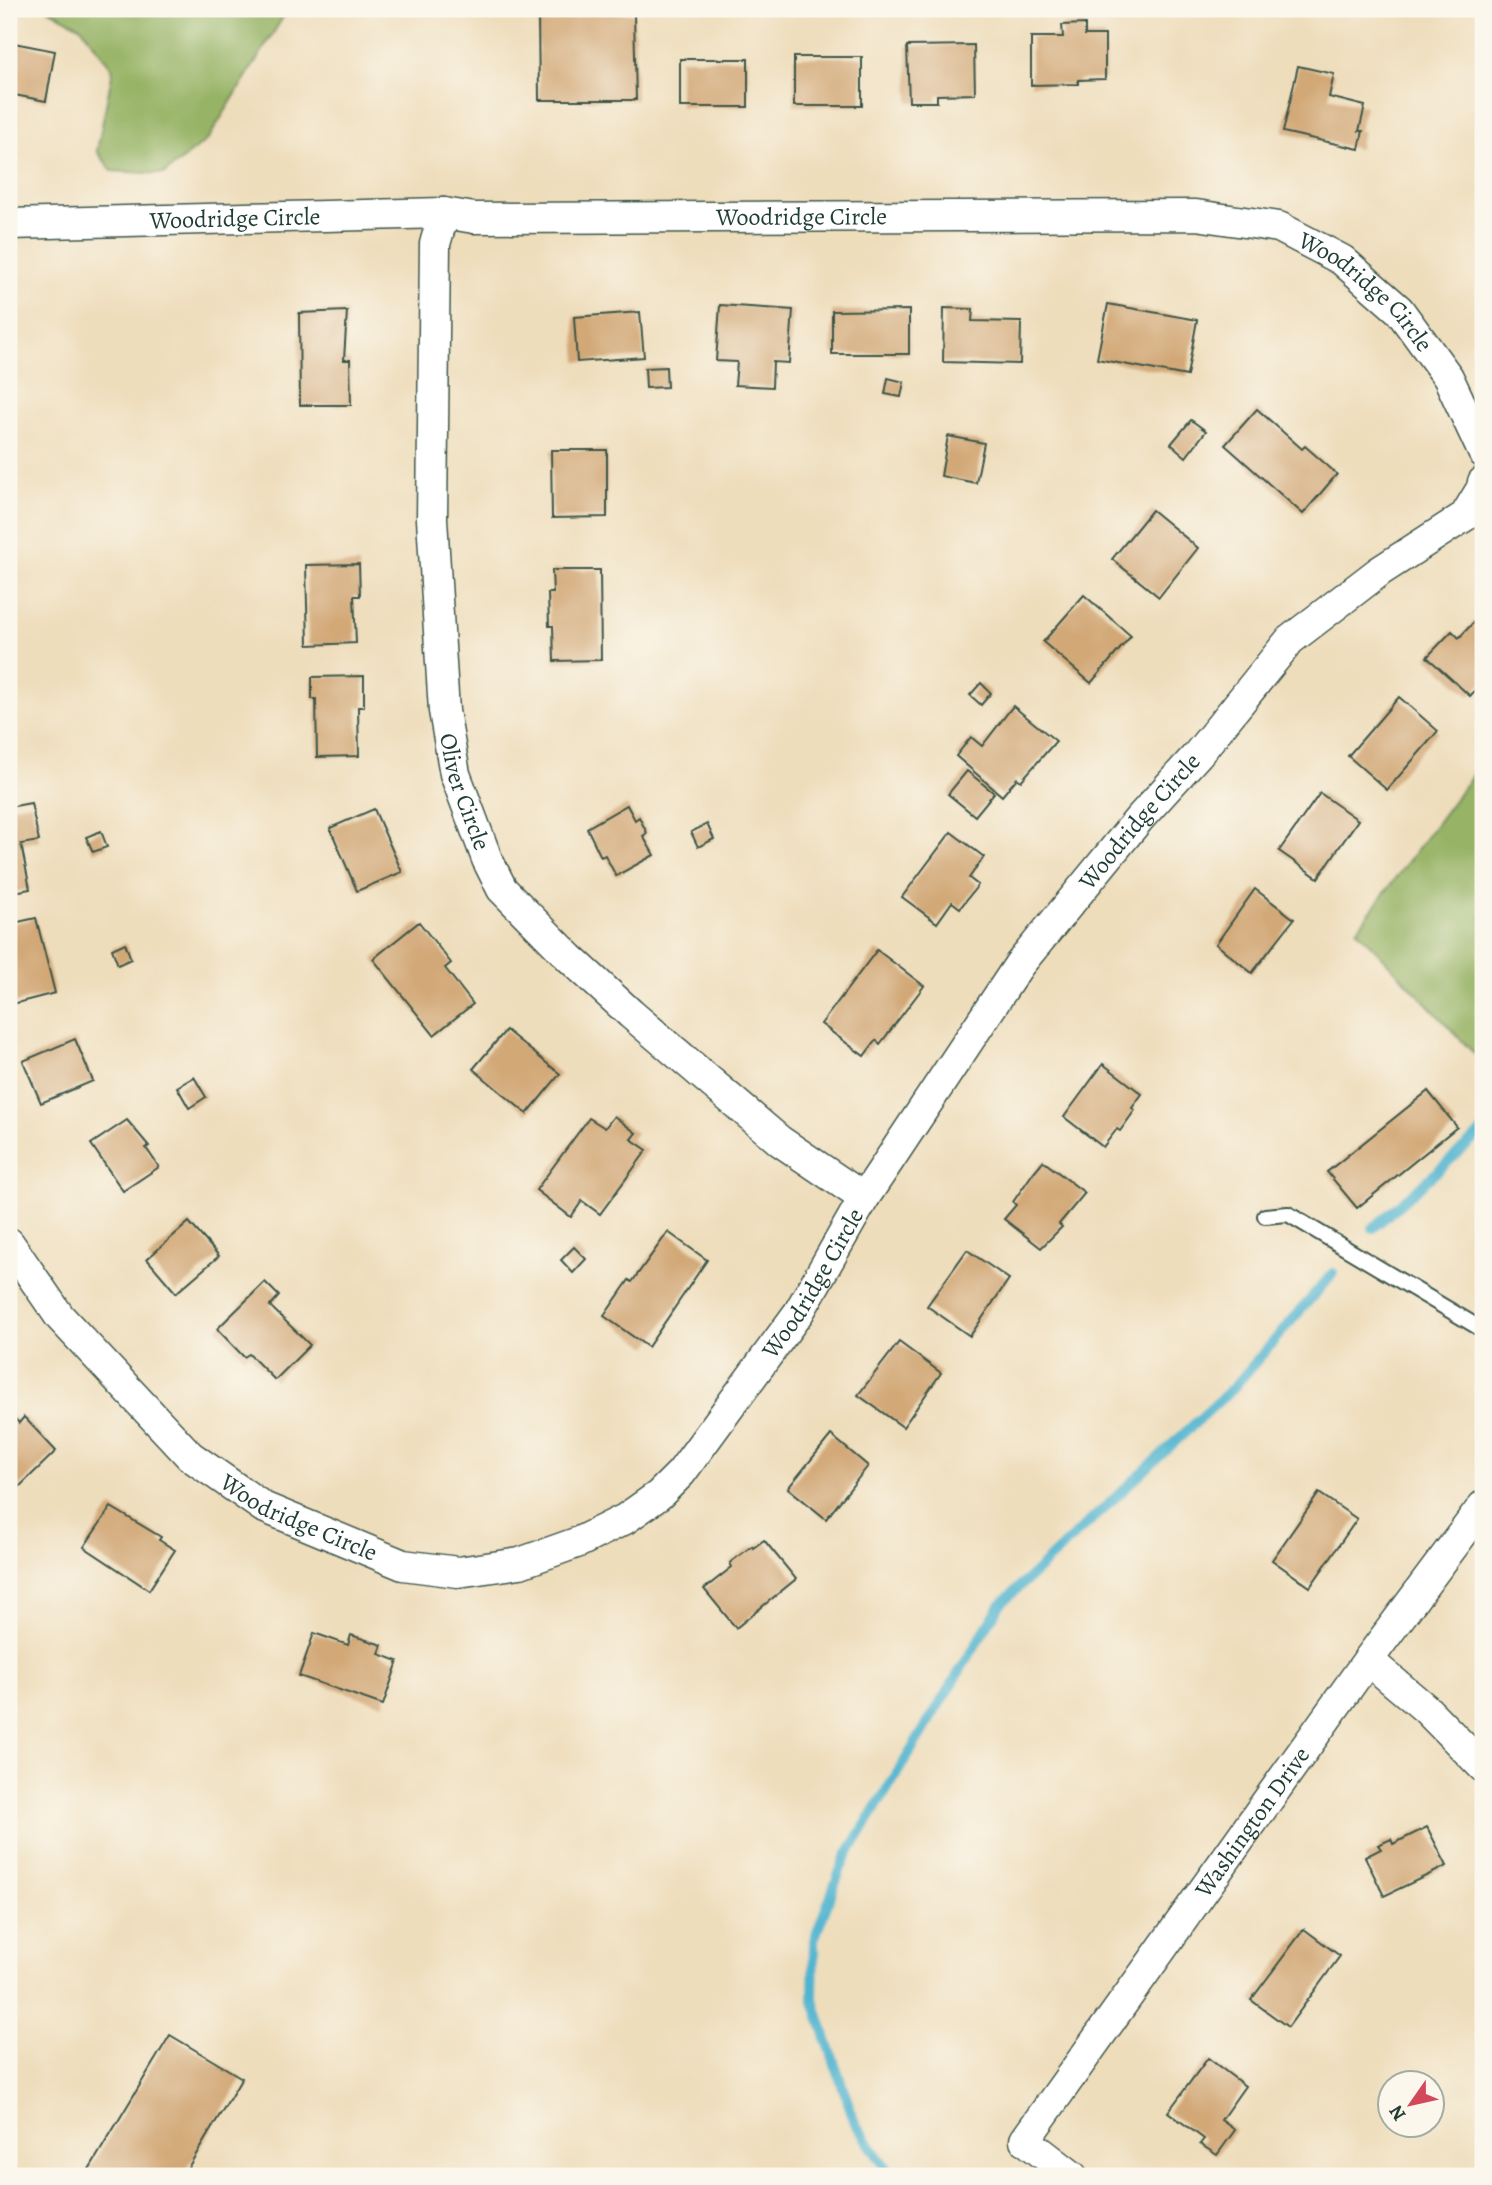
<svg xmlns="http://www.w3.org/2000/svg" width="1492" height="2185" viewBox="0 0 1492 2185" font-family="Alegreya,serif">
<rect width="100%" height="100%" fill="#fbf7ec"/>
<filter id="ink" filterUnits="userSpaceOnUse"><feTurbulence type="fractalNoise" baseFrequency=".0143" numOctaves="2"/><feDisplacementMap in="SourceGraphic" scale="14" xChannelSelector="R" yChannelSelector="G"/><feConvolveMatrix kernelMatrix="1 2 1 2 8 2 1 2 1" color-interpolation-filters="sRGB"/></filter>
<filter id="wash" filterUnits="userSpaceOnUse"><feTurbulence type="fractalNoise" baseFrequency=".00686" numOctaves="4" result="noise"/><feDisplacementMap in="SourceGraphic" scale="28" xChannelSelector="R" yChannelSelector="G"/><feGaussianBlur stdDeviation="1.57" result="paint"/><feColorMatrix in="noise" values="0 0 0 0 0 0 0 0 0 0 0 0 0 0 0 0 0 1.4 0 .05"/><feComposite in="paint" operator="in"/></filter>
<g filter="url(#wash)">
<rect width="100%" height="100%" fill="#edb"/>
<g fill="#97b466" stroke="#5b784d" stroke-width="2">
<polygon points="48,9 288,9 208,139 164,174 112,171 97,151 113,70 81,27"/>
<polygon points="1483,761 1483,1063 1357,930"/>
</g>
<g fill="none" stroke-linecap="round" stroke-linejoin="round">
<g stroke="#50b4cf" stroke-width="10">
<polyline points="1373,1228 1483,1131"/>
<polyline points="891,2176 855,2123 813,1999 814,1940 844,1860 1000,1605 1234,1387 1333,1273"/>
</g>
</g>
<g id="blocks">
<g fill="#d2a877">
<polygon points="538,13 634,13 636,100 539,100"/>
<polygon points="1085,24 1085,35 1105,35 1105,79 1078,80 1078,84 1031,85 1031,37 1063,37 1062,25"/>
<polygon points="9,42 55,51 46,101 9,94"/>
<polygon points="974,45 975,94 937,95 937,102 909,102 907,46"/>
<rect x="794" y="57" width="68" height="49"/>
<rect x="680" y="59" width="68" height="48"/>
<polygon points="1298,66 1334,74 1329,97 1365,106 1359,131 1363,131 1359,149 1283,132"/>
<polygon points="1108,304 1197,320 1187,376 1097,359"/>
<polygon points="720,305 793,310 789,363 773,362 772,387 735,385 737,362 716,361"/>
<polygon points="944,308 973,309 972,321 1021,322 1020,364 943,362"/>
<polygon points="909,310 909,354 832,354 832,311"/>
<polygon points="347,311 344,360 350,360 351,405 300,405 299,313"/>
<polygon points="640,312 644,357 577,362 574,317"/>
<polygon points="666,367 667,387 646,388 645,368"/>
<polygon points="888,378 904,382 901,397 885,394"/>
<polygon points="1257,409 1302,449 1305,446 1337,474 1303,514 1225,445"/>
<polygon points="1191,420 1206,431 1186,457 1171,444"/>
<polygon points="948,436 984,443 976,483 941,476"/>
<polygon points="551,450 607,450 607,517 552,518"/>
<polygon points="1152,510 1198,548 1159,597 1112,559"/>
<polygon points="359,564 360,596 354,596 356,643 308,645 306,565"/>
<polygon points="552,570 600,570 601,660 554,661 553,626 549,626 548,593 553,593"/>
<polygon points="1084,595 1131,636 1091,683 1043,642"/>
<polygon points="1483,612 1483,682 1470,696 1427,657 1452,631 1459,638"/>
<polygon points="364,676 364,707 358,707 359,756 317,757 316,699 312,699 312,677"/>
<polygon points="981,683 991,693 981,705 970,695"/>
<polygon points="1399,697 1438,731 1387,790 1348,756"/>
<polygon points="1013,706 1056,741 1021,781 1017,778 1002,796 956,756 971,737 982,746"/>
<polygon points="967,771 994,793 975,816 948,794"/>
<polygon points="1320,793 1358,820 1318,878 1279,851"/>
<polygon points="31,803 39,841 21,844 30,889 9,893 9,807"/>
<polygon points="627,805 635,820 639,817 647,833 643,836 654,855 616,876 605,855 601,857 587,828"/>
<polygon points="374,809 402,872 357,891 330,828"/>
<polygon points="707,824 714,839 698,847 691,832"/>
<polygon points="101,831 107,847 93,852 86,837"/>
<polygon points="951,832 984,857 969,878 978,885 960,908 952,902 937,923 902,897"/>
<polygon points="1255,889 1294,919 1252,973 1216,944"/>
<polygon points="36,918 55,993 9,1005 9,924"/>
<polygon points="419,922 451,963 445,968 473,1004 434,1035 373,959"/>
<polygon points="125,943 131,959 118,965 112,949"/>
<polygon points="877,950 924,986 880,1044 876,1040 864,1056 821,1024"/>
<polygon points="506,1030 560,1074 527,1114 473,1069"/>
<polygon points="75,1039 93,1081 41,1103 23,1061"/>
<polygon points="1103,1064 1142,1094 1132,1108 1135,1110 1120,1131 1117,1129 1103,1147 1064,1117"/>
<polygon points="194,1077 206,1097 189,1108 177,1087"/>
<polygon points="1428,1091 1457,1127 1357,1208 1327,1172"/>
<polygon points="614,1116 636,1133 631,1139 647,1150 600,1214 582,1201 571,1217 536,1190 589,1118 605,1128"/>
<polygon points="127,1120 149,1146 146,1148 159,1167 123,1191 91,1144"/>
<polygon points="1043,1161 1085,1193 1059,1224 1062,1227 1041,1248 1004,1219 1016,1205 1013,1202 1033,1173"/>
<polygon points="189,1222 219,1256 176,1293 147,1259"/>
<polygon points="668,1232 707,1260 648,1347 604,1316 629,1280 632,1282"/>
<polygon points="574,1247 586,1259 573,1273 561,1260"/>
<polygon points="967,1250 1009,1279 970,1336 927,1306"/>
<polygon points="265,1282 279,1296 270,1306 310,1345 275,1380 249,1354 244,1357 217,1329"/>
<polygon points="899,1342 941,1373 903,1427 858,1395"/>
<polygon points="9,1413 19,1423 24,1417 56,1451 18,1488 9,1478"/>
<polygon points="831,1435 868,1466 826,1519 788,1488"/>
<polygon points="1319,1493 1357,1519 1310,1587 1272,1560"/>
<polygon points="111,1507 161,1537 159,1540 175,1550 149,1590 84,1547"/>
<polygon points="764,1540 796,1579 736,1628 704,1589 732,1567 730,1563 732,1561 752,1546 753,1548"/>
<polygon points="314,1633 348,1645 351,1635 382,1645 379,1654 398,1661 383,1705 299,1676"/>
<polygon points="1427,1827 1447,1866 1384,1896 1365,1857 1381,1849 1378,1845 1391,1839 1393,1844"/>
<polygon points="1304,1929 1340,1956 1288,2027 1251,2000"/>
<polygon points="170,2035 242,2078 183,2176 85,2176"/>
<polygon points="1208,2058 1245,2086 1221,2120 1235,2130 1217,2155 1200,2144 1204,2139 1168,2112"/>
</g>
</g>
</g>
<g filter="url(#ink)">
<use href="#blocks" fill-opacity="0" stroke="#3e5548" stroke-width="2"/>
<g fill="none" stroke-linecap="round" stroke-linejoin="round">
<defs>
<polyline id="lane" points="1265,1216 1288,1214 1483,1330"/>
<g id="street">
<path id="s1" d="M444 213 435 244 432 519 444 711 455 774 487 859 502 889 570 958 631 1014 780 1141 864 1198"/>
<path id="s2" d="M9 224 444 213 474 218 1196 215 1279 227 1342 260 1399 310 1448 377 1483 452"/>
<path id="s3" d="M9 1243 60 1317 190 1456 263 1507 403 1565 458 1572 520 1563 579 1542 625 1519 659 1495 681 1473 799 1312 864 1198 1019 965 1139 819 1198 754 1290 640 1380 571 1465 516 1482 488 1483 482"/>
<polyline points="1368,1660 1426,1709 1483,1767"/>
<path id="s4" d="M1072 2176 1025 2140 1368 1660 1483 1506"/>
</g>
</defs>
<use href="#lane" stroke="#3e5548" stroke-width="18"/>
<use href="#street" stroke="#3e5548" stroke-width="33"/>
<use href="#lane" stroke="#fff" stroke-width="14"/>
<use href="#street" stroke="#fff" stroke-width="30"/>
</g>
</g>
<g text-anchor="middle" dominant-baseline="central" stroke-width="7" stroke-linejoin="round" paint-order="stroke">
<g font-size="24" fill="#1f3d34" stroke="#fbf7ec">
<text stroke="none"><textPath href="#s2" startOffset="793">Woodridge Circle</textPath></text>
<text stroke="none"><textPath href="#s2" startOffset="226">Woodridge Circle</textPath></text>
<text stroke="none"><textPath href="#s2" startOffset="1381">Woodridge Circle</textPath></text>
<text stroke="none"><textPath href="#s1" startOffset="583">Oliver Circle</textPath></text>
<text stroke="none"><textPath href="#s3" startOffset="1624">Woodridge Circle</textPath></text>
<text stroke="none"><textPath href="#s3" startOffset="1057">Woodridge Circle</textPath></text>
<text stroke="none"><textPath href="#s3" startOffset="406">Woodridge Circle</textPath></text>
<text stroke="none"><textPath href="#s4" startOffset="450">Washington Drive</textPath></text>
</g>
</g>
<rect width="1492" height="2185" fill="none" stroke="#fbf7ec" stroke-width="35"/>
<g transform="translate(1411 2104) rotate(236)"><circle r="33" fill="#fbf7ec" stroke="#a3ada2" stroke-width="2"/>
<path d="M0-5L12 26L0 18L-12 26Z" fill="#d1495b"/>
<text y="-10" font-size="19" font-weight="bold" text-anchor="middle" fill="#1f3d34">N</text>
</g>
</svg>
